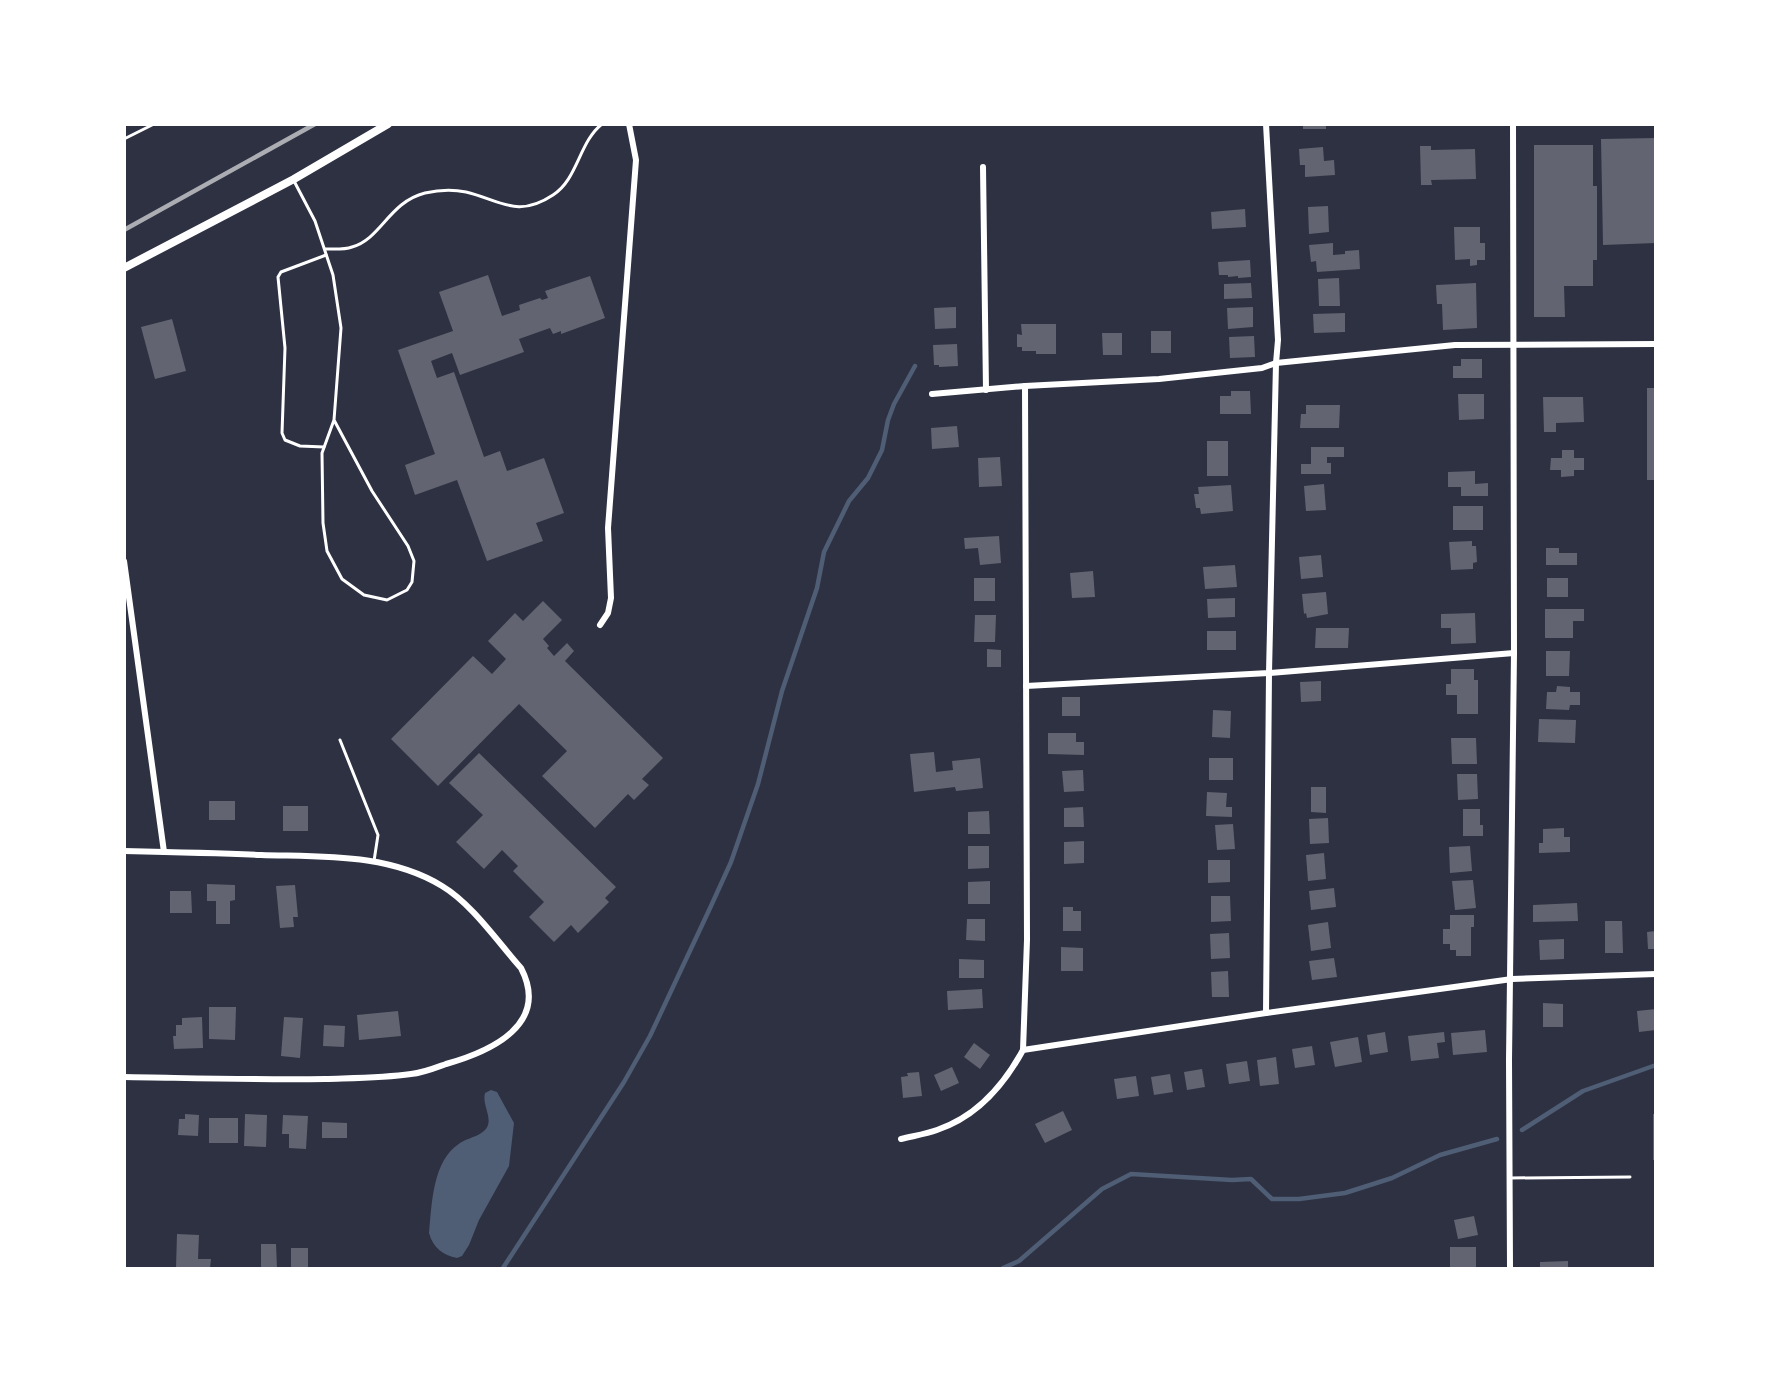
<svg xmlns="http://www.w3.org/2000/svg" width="1780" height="1393" viewBox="0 0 1780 1393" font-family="Quicksand,sans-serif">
<rect width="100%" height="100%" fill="#2d3142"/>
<path fill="#4f5d75" d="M491 1090 497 1092 514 1123 509 1166 479 1220 469 1245 462 1256 457 1258C443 1255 433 1248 429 1233 432 1204 432 1161 460 1143 469 1137 484 1136 488 1125 491 1115 482 1104 485 1093Z"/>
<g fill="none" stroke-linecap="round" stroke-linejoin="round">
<g stroke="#4f5d75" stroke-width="4.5">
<polyline points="1522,1130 1583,1091 1656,1065"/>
<polyline points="503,1268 624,1082 650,1036 711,906 731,862 758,784 782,691 817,588 824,552 849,501 868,478 882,450 888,420 894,404 915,366"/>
<polyline points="1003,1268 1019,1261 1102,1189 1131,1174 1232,1180 1251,1179 1272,1199 1299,1199 1345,1193 1392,1178 1440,1155 1497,1139"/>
</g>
</g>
<g fill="#626471">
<rect x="1303" y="124" width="23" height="5"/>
<polygon points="1656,138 1656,243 1603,245 1601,139"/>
<polygon points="1534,145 1593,145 1593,186 1597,186 1597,260 1593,260 1593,286 1564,286 1565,317 1534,317"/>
<polygon points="1420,146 1431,146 1431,150 1475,149 1476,179 1431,180 1432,185 1421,185"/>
<polygon points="1323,147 1324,161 1334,160 1335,175 1305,177 1305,165 1300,165 1299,149"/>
<polygon points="1328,206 1329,232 1309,234 1308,207"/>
<polygon points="1245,209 1246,227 1212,229 1211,212"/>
<polygon points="1454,227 1480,227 1480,243 1485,243 1485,260 1477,260 1477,265 1470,266 1470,259 1455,260"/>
<polygon points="1333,243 1333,255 1345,254 1345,251 1359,250 1360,269 1317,272 1316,261 1311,262 1309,245"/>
<polygon points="1250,260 1251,277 1238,278 1238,276 1228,277 1228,275 1219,275 1218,262"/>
<polygon points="488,275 502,316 520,310 519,305 540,298 542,300 548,298 545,291 590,276 605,318 561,334 561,331 553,334 550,328 519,339 524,352 460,375 452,353 431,361 437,378 454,372 484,457 500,451 507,471 544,458 564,513 536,523 543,541 487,561 457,480 415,495 405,465 435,454 398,350 453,331 439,292"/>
<polygon points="1339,278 1340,306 1319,306 1318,279"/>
<polygon points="1251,283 1252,298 1224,299 1224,284"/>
<polygon points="1476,283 1477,328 1443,330 1442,304 1437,304 1436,285"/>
<polygon points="956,307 956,328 935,329 934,308"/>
<polygon points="1253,307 1253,327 1228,329 1227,308"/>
<polygon points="1345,313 1345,332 1314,333 1313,314"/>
<polygon points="172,319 186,371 155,379 141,327"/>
<polygon points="1021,324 1056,324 1056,354 1036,354 1036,351 1022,351 1022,347 1017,347 1017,334 1022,335"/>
<rect x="1151" y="331" width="20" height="22"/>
<polygon points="1102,333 1122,333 1122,355 1103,355"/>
<polygon points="1254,336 1255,357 1230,358 1229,337"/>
<polygon points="957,344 958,366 939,367 939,365 934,365 933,345"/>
<polygon points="1461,359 1482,359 1482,378 1453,378 1453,366 1461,366"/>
<rect x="1647" y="388" width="9" height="92"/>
<polygon points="1231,391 1250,391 1251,414 1220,414 1220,396 1231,396"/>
<polygon points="1458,394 1484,394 1484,419 1459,420"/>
<polygon points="1543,397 1583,397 1584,422 1556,423 1556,432 1544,432"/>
<polygon points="1306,405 1340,405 1339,428 1300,428 1301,414 1306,414"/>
<polygon points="957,426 959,447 932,449 931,428"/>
<rect x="1207" y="441" width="21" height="35"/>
<polygon points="1311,447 1344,447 1344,457 1327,457 1327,463 1331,463 1331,474 1301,474 1301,464 1311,464"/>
<polygon points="1562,450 1574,450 1574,458 1584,458 1584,470 1574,470 1574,476 1561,477 1561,470 1550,470 1551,458 1562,458"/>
<polygon points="1000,457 1002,486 979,487 978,458"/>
<polygon points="1475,471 1475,484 1488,483 1488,496 1461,496 1461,487 1448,487 1448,472"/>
<polygon points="1324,484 1326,510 1306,511 1304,486"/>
<polygon points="1231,485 1233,511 1201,514 1200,508 1196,508 1194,494 1199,494 1198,487"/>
<rect x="1453" y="506" width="30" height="24"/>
<polygon points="999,536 1001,563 980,565 978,548 965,549 964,538"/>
<polygon points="1472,541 1472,546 1476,546 1477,562 1473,563 1473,569 1451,570 1449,542"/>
<polygon points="1546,548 1559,548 1559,553 1577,553 1577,565 1546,565"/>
<polygon points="1321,555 1323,577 1301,579 1299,557"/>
<polygon points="1235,565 1237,587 1205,589 1203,567"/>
<polygon points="1093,571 1095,597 1072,598 1070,573"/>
<rect x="974" y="578" width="21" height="23"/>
<rect x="1547" y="578" width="21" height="19"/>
<polygon points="1326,592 1328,614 1307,618 1306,613 1304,614 1302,594"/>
<polygon points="1235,598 1235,617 1208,618 1207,599"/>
<polygon points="543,601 562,620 543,639 549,646 547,648 554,656 567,643 574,651 565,661 663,758 642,779 649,785 634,800 628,794 595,828 542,776 567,751 519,704 438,786 391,739 473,656 492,674 506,659 488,641 515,613 523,621"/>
<polygon points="1545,609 1584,609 1584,621 1573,621 1573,638 1545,638"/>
<polygon points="1475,613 1476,643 1451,644 1451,628 1441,628 1441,614"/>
<polygon points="975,615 996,615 995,642 974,642"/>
<polygon points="1316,628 1349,628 1348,648 1315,648"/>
<rect x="1207" y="631" width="29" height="19"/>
<polygon points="987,649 1001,650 1001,667 987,667"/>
<polygon points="1546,651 1570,651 1569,676 1546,676"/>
<polygon points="1451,669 1474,669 1474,680 1478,680 1478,714 1457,714 1457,695 1446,695 1446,684 1451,684"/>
<polygon points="1321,681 1321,701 1301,702 1300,682"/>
<polygon points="1557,686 1570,687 1570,692 1580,692 1580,705 1570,705 1569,710 1546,709 1547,692 1556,692"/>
<rect x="1062" y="697" width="18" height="19"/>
<polygon points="1213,710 1231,711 1230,738 1212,737"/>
<polygon points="1539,719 1576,720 1575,743 1538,742"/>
<polygon points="1048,733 1076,733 1076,742 1084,742 1084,755 1048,754"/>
<polygon points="1451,738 1476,738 1477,764 1452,764"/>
<polygon points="934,752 936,772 953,770 952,761 980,758 983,788 956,791 955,787 914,792 910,754"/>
<polygon points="479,753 616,887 605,898 609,902 578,933 571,925 554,942 529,917 544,902 513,871 518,866 502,850 484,869 456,842 483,815 449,783"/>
<rect x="1209" y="758" width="24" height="22"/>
<polygon points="1083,770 1084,791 1064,792 1062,771"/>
<polygon points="1457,774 1477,774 1478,799 1458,800"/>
<polygon points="1311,787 1326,787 1326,813 1311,812"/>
<polygon points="1207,792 1227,793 1226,807 1232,807 1232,817 1206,816"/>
<rect x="209" y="801" width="26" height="19"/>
<rect x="283" y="806" width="25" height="25"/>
<polygon points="1083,807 1084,827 1064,827 1064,808"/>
<polygon points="1463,809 1480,809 1480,825 1483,825 1483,836 1463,836"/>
<polygon points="989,811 990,834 968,834 968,812"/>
<polygon points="1328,818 1329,843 1310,844 1309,819"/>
<polygon points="1233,824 1235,849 1217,850 1215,825"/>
<polygon points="1564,828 1564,837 1570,837 1570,852 1539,853 1539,843 1543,843 1543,829"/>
<polygon points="1084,841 1084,863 1064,864 1064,842"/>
<polygon points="968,846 989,846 989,868 968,869"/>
<polygon points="1470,846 1472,871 1450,873 1449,847"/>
<polygon points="1324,853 1326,879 1308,881 1306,855"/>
<polygon points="1208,860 1230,860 1230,882 1208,883"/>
<polygon points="1473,880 1476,908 1455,910 1452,881"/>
<polygon points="990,881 990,904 968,904 968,882"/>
<polygon points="207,884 235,885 235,900 230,901 230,924 216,924 216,901 207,901"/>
<polygon points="295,885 298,917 293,917 294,927 280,928 276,886"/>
<polygon points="1334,888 1336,907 1311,910 1309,891"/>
<polygon points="170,891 191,891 192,913 170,913"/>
<polygon points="1211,896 1230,896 1231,921 1211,922"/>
<polygon points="1577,903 1578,921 1533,922 1533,905"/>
<polygon points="1063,907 1073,907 1073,911 1081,911 1081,931 1063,931"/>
<polygon points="1450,915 1474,915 1474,927 1471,927 1471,956 1456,956 1456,950 1450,950 1450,944 1443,944 1443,929 1450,929"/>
<polygon points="967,919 985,919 985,941 966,940"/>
<polygon points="1605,921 1622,921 1623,953 1605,953"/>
<polygon points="1328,922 1331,948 1311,951 1308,925"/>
<polygon points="1656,931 1656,949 1648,949 1647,932"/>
<polygon points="1229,933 1230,958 1211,959 1210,934"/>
<polygon points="1564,939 1564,959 1540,960 1539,940"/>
<polygon points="1061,947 1083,948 1083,971 1061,971"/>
<polygon points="1334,958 1337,977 1312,980 1309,961"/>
<polygon points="959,959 984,960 984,978 959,978"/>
<polygon points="1228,971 1229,997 1212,997 1211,972"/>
<polygon points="982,989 983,1008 948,1010 947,991"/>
<polygon points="1543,1003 1563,1004 1563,1027 1543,1027"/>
<polygon points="209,1007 236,1007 235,1040 209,1039"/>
<polygon points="1656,1009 1656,1030 1639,1032 1637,1011"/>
<polygon points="398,1011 401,1036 359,1040 357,1015"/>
<polygon points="202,1017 203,1048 174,1049 173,1036 176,1036 176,1025 182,1025 182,1018"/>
<polygon points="284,1017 303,1018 300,1058 281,1056"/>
<polygon points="324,1025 345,1026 344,1047 323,1046"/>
<polygon points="1485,1030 1487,1052 1453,1055 1451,1033"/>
<polygon points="1385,1032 1388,1052 1370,1055 1367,1035"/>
<polygon points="1444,1032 1445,1042 1437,1043 1439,1058 1411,1061 1408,1036"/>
<polygon points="1358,1037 1362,1062 1335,1067 1330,1042"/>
<polygon points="974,1043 990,1055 980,1069 964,1057"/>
<polygon points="1312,1046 1315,1065 1295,1068 1292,1049"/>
<polygon points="1276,1057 1279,1084 1260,1086 1257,1060"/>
<polygon points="1247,1061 1250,1081 1229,1084 1226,1064"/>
<polygon points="952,1067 959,1083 941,1091 934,1075"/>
<polygon points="1202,1069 1205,1087 1187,1090 1184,1072"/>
<polygon points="919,1072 922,1096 903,1098 901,1077 908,1076 907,1073"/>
<polygon points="1170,1074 1173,1092 1154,1095 1151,1077"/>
<polygon points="1136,1076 1139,1096 1117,1099 1114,1079"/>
<polygon points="1063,1111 1072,1130 1045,1143 1035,1124"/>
<polygon points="185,1114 199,1115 198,1136 178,1135 179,1119 185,1119"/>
<polygon points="245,1114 267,1115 266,1147 244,1146"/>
<rect x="1653" y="1114" width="3" height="46"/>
<polygon points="283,1115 308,1116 306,1149 289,1148 289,1134 282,1134"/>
<rect x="209" y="1118" width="29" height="25"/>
<polygon points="322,1122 347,1123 347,1138 322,1138"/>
<polygon points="1474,1216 1478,1235 1458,1239 1454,1220"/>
<polygon points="177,1234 199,1235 198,1259 211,1259 210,1268 176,1268"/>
<polygon points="261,1244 276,1244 277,1268 261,1268"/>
<rect x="1450" y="1247" width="26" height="21"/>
<rect x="291" y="1248" width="17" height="20"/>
<polygon points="1568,1261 1568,1268 1540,1268 1540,1262"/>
</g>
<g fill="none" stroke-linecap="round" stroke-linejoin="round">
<polyline stroke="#fff" stroke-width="3" points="124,139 154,124"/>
<g stroke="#fff" stroke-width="3">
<polyline points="294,181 315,221 333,275 341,328 334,420 322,453 323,523 327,551 342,579 364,595 387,600 407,590 412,582 414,561 408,546 372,491 334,420"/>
<path d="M325 249C333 249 344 250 352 247 381 239 389 202 425 193 438 190 452 189 466 192 500 200 517 219 553 195 578 179 579 142 602 124"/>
<polyline points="324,447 300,446 285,440 282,433 285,348 278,277 281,272 326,255"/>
<polyline points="340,740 378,835 374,861"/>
<polyline points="1510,1178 1630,1177"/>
</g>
<g stroke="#fff" stroke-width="6">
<polyline points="983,167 986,390"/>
<polyline points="932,394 1025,386 1159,379 1262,368 1276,363 1455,345 1656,344"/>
<polyline points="124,561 164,852"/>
<polyline points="600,625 608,613 611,598 608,528 636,160 629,124"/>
<polyline points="1026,686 1269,673 1514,653"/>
<path d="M124 851C170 852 215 853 261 855 322 857 388 853 442 886 472 904 497 941 521 968 550 1024 492 1051 446 1064 435 1068 423 1073 411 1074 383 1078 353 1078 325 1079 258 1080 191 1078 124 1077"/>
<polyline points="1266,1013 1269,673 1276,363 1278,340 1266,124"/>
<polyline points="1023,1050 1027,940 1025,386"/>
<path d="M901 1139C913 1136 926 1134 937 1130 976 1117 1004 1085 1023 1050L1266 1013 1512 979 1656 974"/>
<polyline points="1510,1268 1509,1060 1514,653 1513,124"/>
</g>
<polyline stroke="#fff" stroke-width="8" points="124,268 294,179 388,124"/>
<polyline stroke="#abadb3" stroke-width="4.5" points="124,230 315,124"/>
</g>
<rect width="1780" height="1393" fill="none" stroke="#ffffff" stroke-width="252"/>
</svg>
